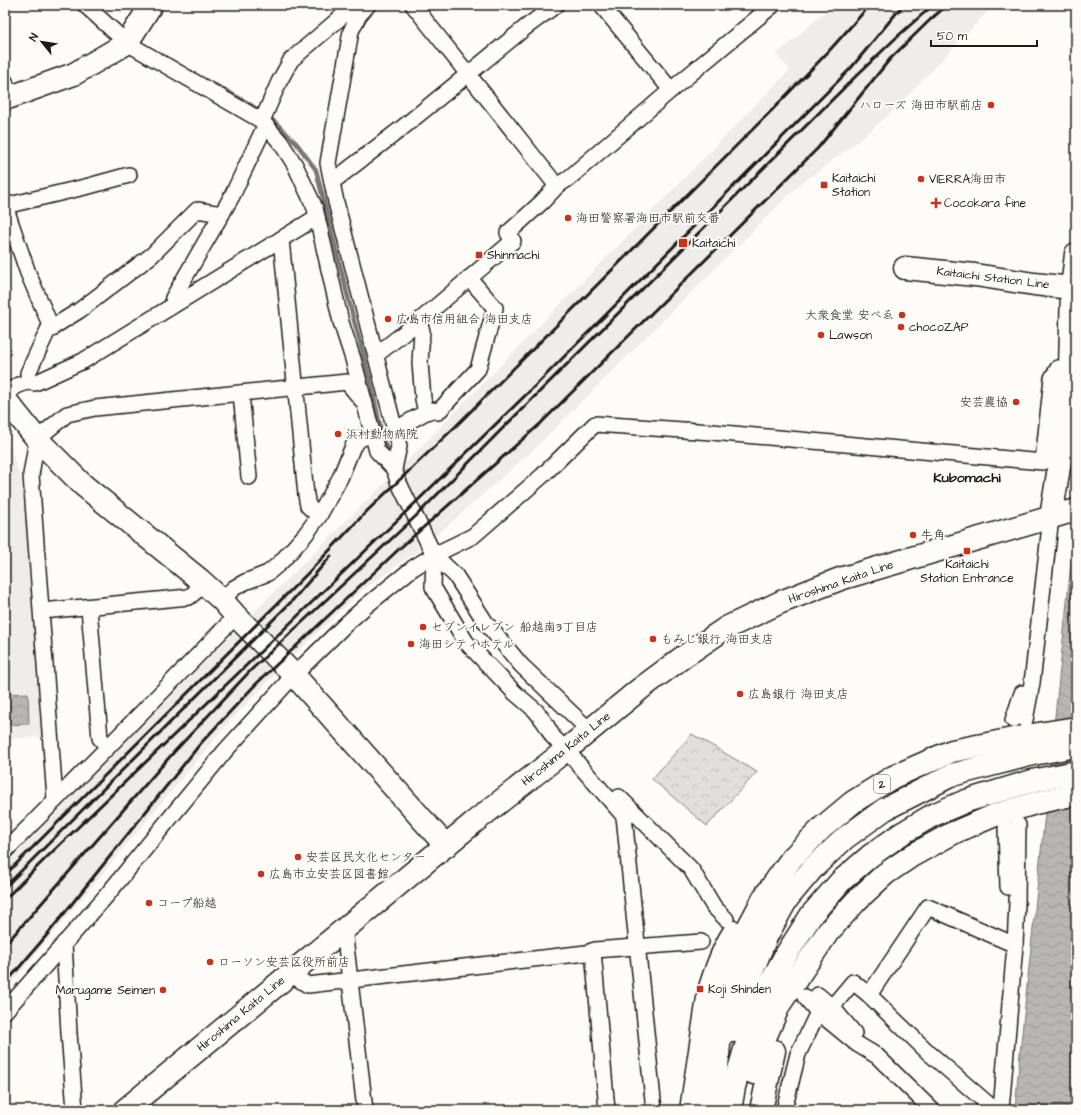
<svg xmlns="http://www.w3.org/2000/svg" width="1081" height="1115" viewBox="0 0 1081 1115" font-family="'Architects Daughter','Klee One',sans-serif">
<defs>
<pattern id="forest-crowns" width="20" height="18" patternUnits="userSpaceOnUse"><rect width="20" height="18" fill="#e0dfdb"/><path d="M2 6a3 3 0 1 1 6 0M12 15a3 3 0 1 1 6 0" fill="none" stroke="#c0bfbb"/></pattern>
<pattern id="water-waves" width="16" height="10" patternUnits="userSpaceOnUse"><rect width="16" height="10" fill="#b7b6b2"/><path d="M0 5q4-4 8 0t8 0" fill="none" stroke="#9d9c98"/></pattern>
</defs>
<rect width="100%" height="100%" fill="#fdfcf7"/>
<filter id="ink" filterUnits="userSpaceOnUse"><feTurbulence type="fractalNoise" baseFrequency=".025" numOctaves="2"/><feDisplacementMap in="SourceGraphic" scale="8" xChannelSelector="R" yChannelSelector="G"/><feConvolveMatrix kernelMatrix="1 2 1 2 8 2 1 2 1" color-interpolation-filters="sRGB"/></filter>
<g filter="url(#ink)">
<g fill="#eeede9">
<polygon points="833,5 994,5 893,111 862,138 798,186 533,450 422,548 360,592 289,660 223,729 5,991 5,865 250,616 404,464 790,70 776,55"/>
<polygon points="5,438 9,445 21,478 32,592 43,737 5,739"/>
</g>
<polygon fill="url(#forest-crowns)" stroke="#7e7e7c" points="692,734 757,772 707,826 652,779"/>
<polygon fill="#e0dfdb" stroke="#7e7e7c" points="5,488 7,488 10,677 5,677"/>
<g fill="url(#water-waves)" stroke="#797876">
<polygon points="1076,515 1076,1110 1015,1110 1020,1053"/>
<polygon points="28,693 29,724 5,725 5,694"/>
</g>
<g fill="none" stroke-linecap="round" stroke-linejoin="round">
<polyline stroke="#797876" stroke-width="4.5" points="215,85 248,103 275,122 297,144 316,170 353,317 362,349 372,388 383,440 388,451"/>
<polyline stroke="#dbdad6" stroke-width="15" stroke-dasharray="15 8" stroke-linecap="butt" points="1007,797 1011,751"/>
<defs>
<g id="street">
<polyline points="85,5 127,43 262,121 281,143 295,165 315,208 341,322 353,359 377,451 394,469"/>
<polyline points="368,5 359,15 351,31 328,163 336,202 399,446 394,469 398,481 434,555 455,575 486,623 521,665 589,730"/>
<polyline points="413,5 557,186"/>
<polyline points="601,5 671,90"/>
<polyline points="5,81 10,98"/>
<polyline points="262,121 279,82 291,60 347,12 359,15"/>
<polyline points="332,182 402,128 526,27 556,5"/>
<polyline points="5,206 28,273 52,329"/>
<polyline points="5,206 89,186 129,175"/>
<polyline points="281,239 306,495 308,506 319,516"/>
<polyline points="177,303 173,298 232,196 265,126"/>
<polyline points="376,355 418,322 513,241 508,233 542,202 557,186 569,178 671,90 773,5"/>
<polyline points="29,382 28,373 48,330 80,310 152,255 197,210 222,214"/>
<polyline points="241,393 249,477"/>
<path d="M5 394C14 387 24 380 35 383L83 361 317 217"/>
<polyline points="426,412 433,410 438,412 478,369 495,308 469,278"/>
<polyline points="394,430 426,412 423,399 420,363 422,331 418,322"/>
<polyline points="434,555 433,587 466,642 515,693 536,711 545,723 553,737 566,750 624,816 654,1110"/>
<polyline points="222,600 234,588 245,582 268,573 281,562 305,535 319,516 340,478 353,446 360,439 372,434"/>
<polyline points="89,608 100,738 108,747"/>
<polyline points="42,611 189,597 205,584"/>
<polyline points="1013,720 1022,693"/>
<polyline points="1025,720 1032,683 1051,517"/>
<polyline points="619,797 691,869 714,907 726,919"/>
<polyline points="55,799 31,475 37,439 67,414 95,408 347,382 365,404"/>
<polyline points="1006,828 1008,887"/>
<polyline points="5,851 108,747 236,616"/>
<polyline points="344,929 365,1110"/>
<polyline points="64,943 69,1033 75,1110"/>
<polyline points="593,951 607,1110"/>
<polyline points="290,974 308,985 586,953 595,950 701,942"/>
<polyline points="818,995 832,1007 854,1033"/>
<polyline points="805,997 818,1012 857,1044 877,1056 932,1110"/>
<polyline points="832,1007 853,982 869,995"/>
<polyline points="5,1011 107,895 225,751 294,675 347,623 366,606 413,568 434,555 473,536 542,476 595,424 712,432 1043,462 1052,378 1058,368 1070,369"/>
<polyline points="784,1110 798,1054 818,1012"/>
<polyline points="995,1110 929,1053 869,995 928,907 1015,945"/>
<polyline points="1001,1110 1015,945 1017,903 1018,825"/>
</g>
<g id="secondary">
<polyline points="5,99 74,74 127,43 151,5"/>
<polyline points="905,268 975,275 1034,284 1072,288"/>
<polyline points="5,399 37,439 83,485 200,580 222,600 236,616 294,675 446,846"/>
<polyline points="1051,517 1060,461 1070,369 1072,288 1076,254"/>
<polyline points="125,1110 473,823 566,750 640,689 683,657 726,628 781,602 840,579 1076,510"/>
</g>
<g id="highway">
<polyline points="733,1031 750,976 766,937 787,899 813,868 845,838 885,809 952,775 1033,754 1076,746"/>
<polyline points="754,1073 761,1047 779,1005 828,932 857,900 885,874 913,855 953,833 993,816 1035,803 1076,794"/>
<path d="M691 1110 709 991C715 971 722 950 734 932"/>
<polyline points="713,1110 721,1023 736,960 749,926 765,896 792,858 823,827 853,802 893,777 952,751 1038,734 1076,728"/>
<polyline points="730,1110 734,1087 748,1039 764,995 784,958 812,914 841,881 870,856 901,834 933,815 966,801 1032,781 1076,772"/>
<polyline points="761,1110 774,1051"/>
</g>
</defs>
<use href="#street" stroke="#1c1c1c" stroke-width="18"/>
<use href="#secondary" stroke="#1c1c1c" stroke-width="25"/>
<use href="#highway" stroke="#1c1c1c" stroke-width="25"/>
<use href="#street" stroke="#fdfcf7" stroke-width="15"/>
<use href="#secondary" stroke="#fdfcf7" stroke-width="22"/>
<use href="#highway" stroke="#fdfcf7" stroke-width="22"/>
<g stroke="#1c1c1c" stroke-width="3">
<polyline points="5,875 307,574 367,511 455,427 774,108 828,52 870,5"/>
<polyline points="5,887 291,602 331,556"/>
<polyline points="5,899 46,858 411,507 538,383 851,68 903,5"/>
<polyline points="5,945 174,752 251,670 416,516 500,431 857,75 899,35 933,5"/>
<polyline points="5,984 46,936 201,743 255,685 399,549 540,424 818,148 890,59 931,19 947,5"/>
</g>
</g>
</g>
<g fill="#c8321e" stroke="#fdfcf7" stroke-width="1.5">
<circle cx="991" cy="105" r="4"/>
<circle cx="921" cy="179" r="4"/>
<rect x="820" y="181" width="8" height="8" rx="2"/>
<path d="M934 197h4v4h4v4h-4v4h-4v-4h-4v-4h4z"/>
<circle cx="568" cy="218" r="4"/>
<rect x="678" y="238" width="10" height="10" rx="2"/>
<rect x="475" y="251" width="8" height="8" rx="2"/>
<circle cx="902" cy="315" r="4"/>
<circle cx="388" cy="319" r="4"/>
<circle cx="901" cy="327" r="4"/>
<circle cx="821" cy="335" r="4"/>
<circle cx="1016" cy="402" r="4"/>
<circle cx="338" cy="434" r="4"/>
<circle cx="913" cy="535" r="4"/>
<rect x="963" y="547" width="8" height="8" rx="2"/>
<circle cx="423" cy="627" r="4"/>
<circle cx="653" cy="639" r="4"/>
<circle cx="411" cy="644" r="4"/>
<circle cx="740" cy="694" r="4"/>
<circle cx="298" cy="857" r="4"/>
<circle cx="261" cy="874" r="4"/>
<circle cx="149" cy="903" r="4"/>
<circle cx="210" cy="962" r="4"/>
<rect x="696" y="985" width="8" height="8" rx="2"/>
<circle cx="163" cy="990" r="4"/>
</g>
<g text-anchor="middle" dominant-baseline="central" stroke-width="4" stroke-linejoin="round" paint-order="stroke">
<rect fill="#fdfcf7" stroke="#605f5e" stroke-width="1" x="874" y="775" width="16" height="18" rx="3"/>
<g font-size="11" font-weight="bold" fill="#1c1c1c">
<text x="882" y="784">2</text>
</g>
<g font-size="12" fill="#1c1c1c" stroke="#fdfcf7" text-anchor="start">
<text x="983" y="105" text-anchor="end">ハローズ 海田市駅前店</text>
<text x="832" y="178">Kaitaichi<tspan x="832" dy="14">Station</tspan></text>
<text x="929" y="179">VIERRA海田市</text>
<text x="944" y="203">Cocokara fine</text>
<text x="576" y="218">海田警察署海田市駅前交番</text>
<text x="692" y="243">Kaitaichi</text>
<text x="487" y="255">Shinmachi</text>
<text x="894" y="315" text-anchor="end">大衆食堂 安べゑ</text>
<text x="396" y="319">広島市信用組合 海田支店</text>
<text x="909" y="327">chocoZAP</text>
<text x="829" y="335">Lawson</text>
<text x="1008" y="402" text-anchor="end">安芸農協</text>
<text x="346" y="434">浜村動物病院</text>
<text x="921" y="535">牛角</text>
<text x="967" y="564" text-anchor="middle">Kaitaichi<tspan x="967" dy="14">Station Entrance</tspan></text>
<text x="431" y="627">セブンイレブン 船越南3丁目店</text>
<text x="661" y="639">もみじ銀行 海田支店</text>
<text x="419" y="644">海田シティホテル</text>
<text x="748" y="694">広島銀行 海田支店</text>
<text x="306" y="857">安芸区民文化センター</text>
<text x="269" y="874">広島市立安芸区図書館</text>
<text x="157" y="903">コープ船越</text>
<text x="218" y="962">ローソン安芸区役所前店</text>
<text x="708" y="989">Koji Shinden</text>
<text x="155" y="990" text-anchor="end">Marugame Seimen</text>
</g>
<g font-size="12" fill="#1c1c1c" stroke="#fdfcf7">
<text transform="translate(993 278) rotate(7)">Kaitaichi Station Line</text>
<text transform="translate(841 582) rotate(-19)">Hiroshima Kaita Line</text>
<text transform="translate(566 749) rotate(-39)">Hiroshima Kaita Line</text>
<text transform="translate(241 1014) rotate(-40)">Hiroshima Kaita Line</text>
</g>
<g font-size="14" font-weight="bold" fill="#1c1c1c" stroke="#fdfcf7">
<text x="967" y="478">Kubomachi</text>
</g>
</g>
<rect width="1081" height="1115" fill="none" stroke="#fdfcf7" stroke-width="20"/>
<rect x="10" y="10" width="1061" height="1095" fill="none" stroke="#1c1c1c" stroke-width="1.5" filter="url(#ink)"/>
<g transform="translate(42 42) rotate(300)" stroke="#fdfcf7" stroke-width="3" paint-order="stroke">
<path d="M0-3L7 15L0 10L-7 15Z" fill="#1c1c1c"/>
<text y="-6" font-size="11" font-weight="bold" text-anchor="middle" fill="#1c1c1c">N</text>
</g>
<path d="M931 40v6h106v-6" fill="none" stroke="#1c1c1c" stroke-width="2"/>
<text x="937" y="40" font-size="12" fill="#1c1c1c" stroke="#fdfcf7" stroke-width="3" paint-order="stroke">50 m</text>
</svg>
